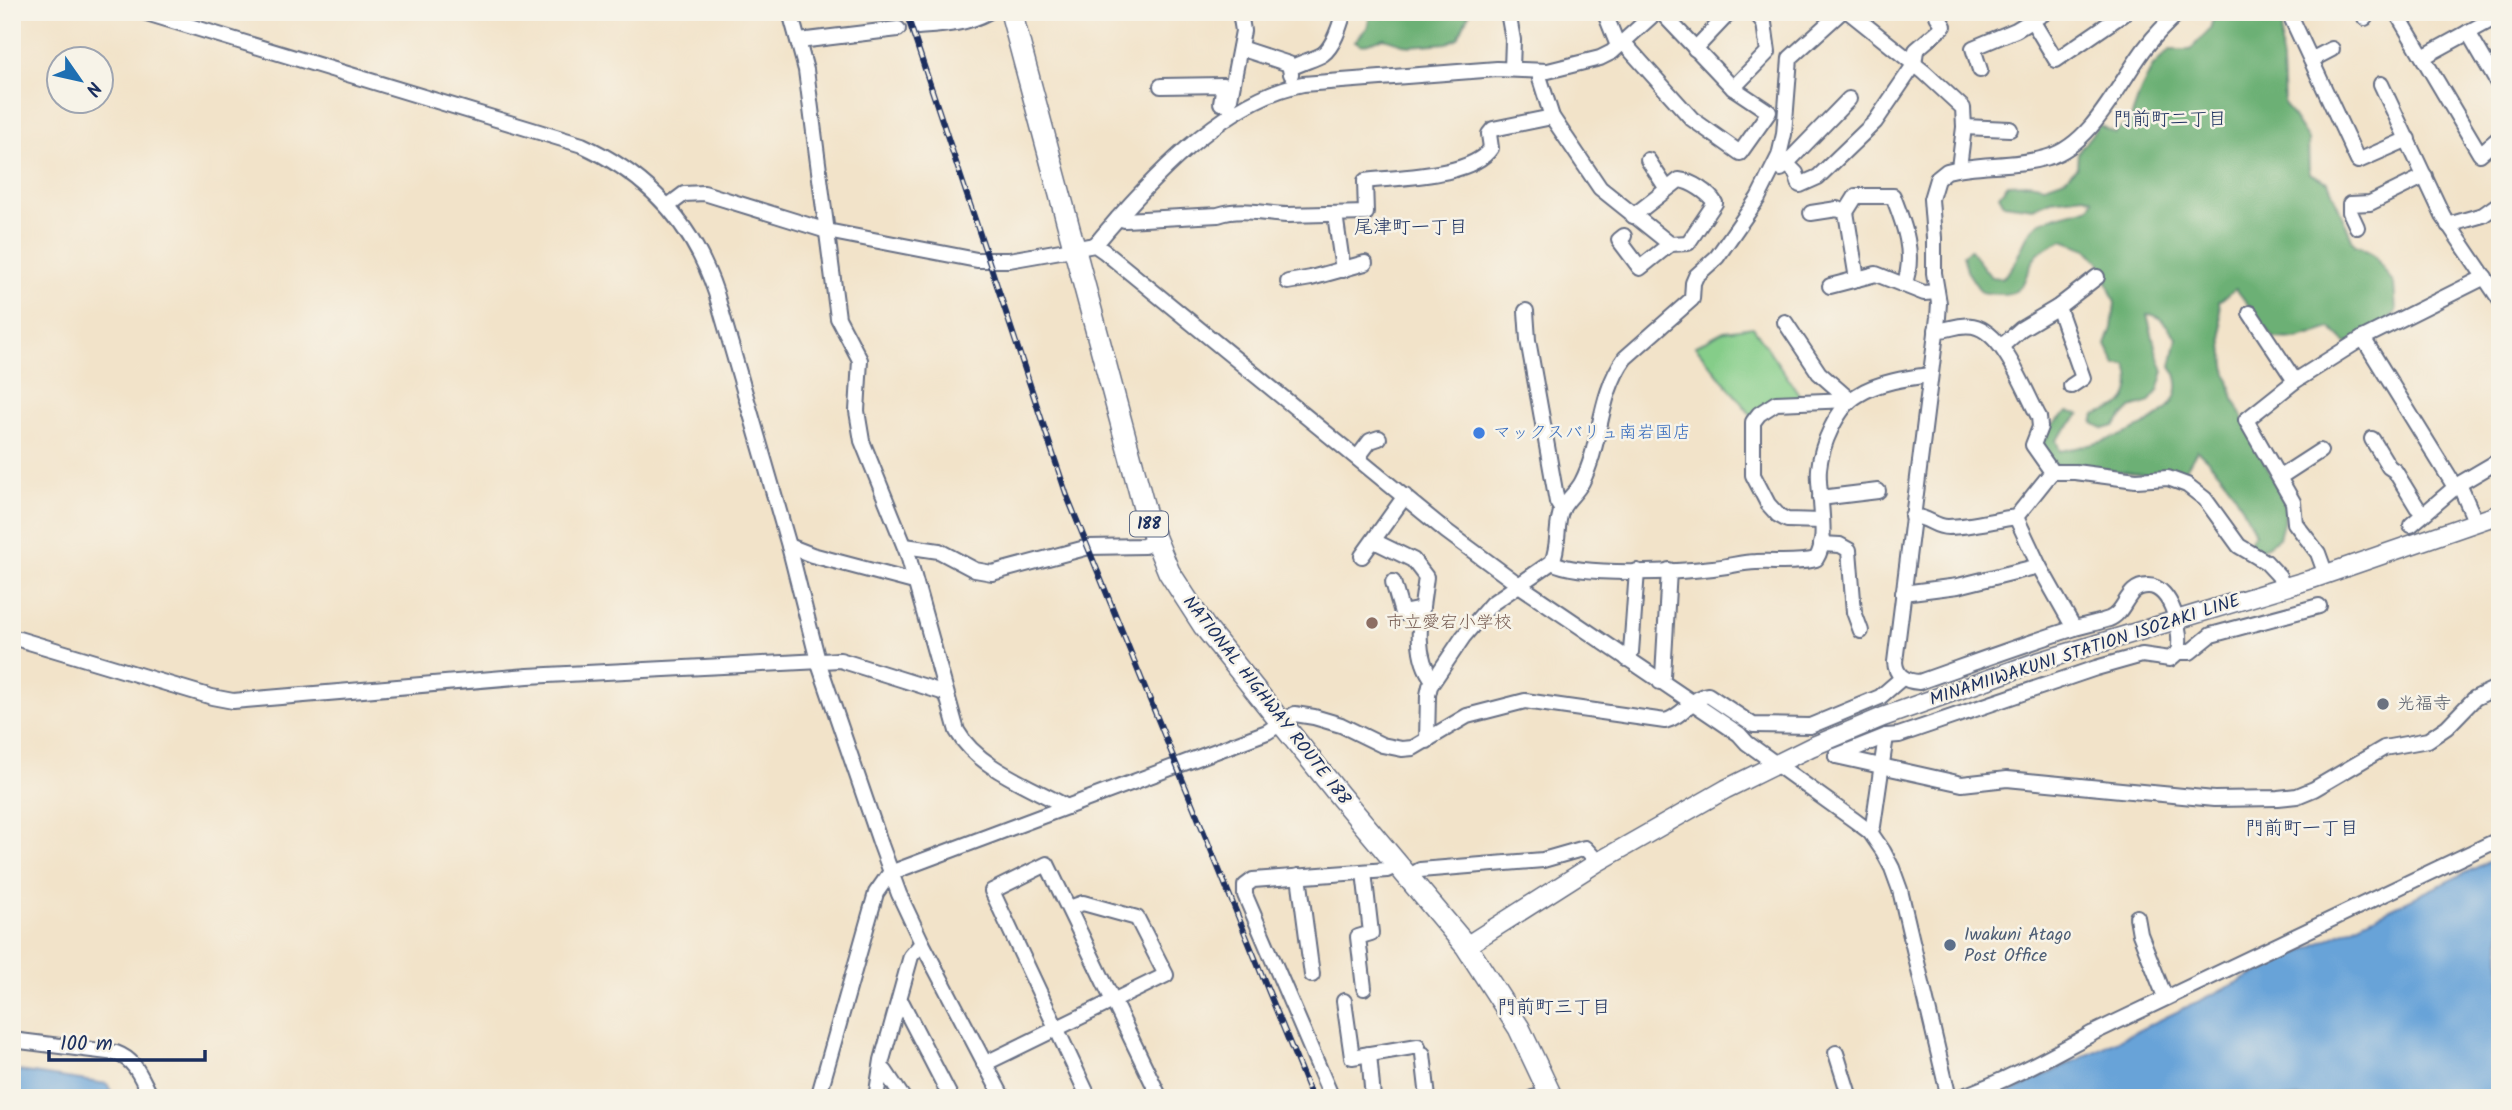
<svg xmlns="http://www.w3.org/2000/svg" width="2512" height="1110" viewBox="0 0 2512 1110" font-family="Kalam,'Klee One',sans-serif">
<rect width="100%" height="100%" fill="#f7f3e8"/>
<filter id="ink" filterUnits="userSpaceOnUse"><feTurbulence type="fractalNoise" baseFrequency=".0143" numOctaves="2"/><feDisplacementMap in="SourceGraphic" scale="14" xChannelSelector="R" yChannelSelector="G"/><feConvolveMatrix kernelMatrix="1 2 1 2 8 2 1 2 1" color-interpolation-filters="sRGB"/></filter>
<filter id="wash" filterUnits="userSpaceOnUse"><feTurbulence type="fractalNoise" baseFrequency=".00686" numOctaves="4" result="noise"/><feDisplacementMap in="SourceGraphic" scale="28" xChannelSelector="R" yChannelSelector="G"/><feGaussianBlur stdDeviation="1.57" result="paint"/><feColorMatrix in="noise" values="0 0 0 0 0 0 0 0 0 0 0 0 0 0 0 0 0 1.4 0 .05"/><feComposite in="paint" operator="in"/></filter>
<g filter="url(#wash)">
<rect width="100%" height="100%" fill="#f2e3c9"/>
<polygon fill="#85cd89" stroke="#507e74" stroke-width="2" points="1753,327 1803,400 1752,416 1695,346 1724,331"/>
<g fill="#6cb075" stroke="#44706a" stroke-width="2">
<polygon points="1371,12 1470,12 1458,38 1447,43 1409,46 1384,38 1362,45 1355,41 1367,28"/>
<path d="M2215 12H2286L2282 16 2281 45 2284 103 2308 140 2309 173 2328 182 2354 244 2373 254 2394 284 2396 312 2382 326 2348 345 2331 328 2297 339 2274 338 2236 289 2219 301 2225 366 2234 399 2287 508 2279 538 2261 550 2248 543 2255 533C2238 496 2227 477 2197 450L2181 478 2106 470 2060 469 2047 460 2043 451 2042 433 2068 412 2080 414 2056 440 2060 451C2095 445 2204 421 2171 366L2177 338C2168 328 2161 314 2147 314L2156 350 2164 371 2158 391 2148 403 2131 408 2114 426 2104 429 2093 423 2095 415C2102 412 2111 410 2117 407 2132 398 2132 378 2126 365H2116L2106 345 2112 328 2115 303 2100 263 2087 249 2063 240C2057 243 2049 246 2043 250 2016 269 2039 303 1981 292L1967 271 1963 255 1970 250 1991 277 2001 278C2020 266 2020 238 2037 224 2048 216 2076 212 2090 207L2093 199 2085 196 2051 200 2033 208 2004 204 1999 195 2008 184 2029 183 2045 186 2065 179 2077 167 2078 152 2099 125 2115 133 2130 121 2141 90 2153 66 2170 50H2190L2210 29Z"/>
</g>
<g fill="#67a3d8" stroke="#41699b" stroke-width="2">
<polygon points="2500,856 2500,1098 1998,1098"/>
<polygon points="12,1070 107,1084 115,1098 12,1098"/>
</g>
</g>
<g filter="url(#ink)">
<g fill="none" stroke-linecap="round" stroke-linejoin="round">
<defs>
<g id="minor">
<path d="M143 12 582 145C648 175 693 224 716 293L789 546 818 661 881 845 899 894 922 943 1003 1098"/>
<path d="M790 12 806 70 838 318 860 360 857 411 862 441 908 555 957 731C978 768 1030 786 1067 807"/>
<polyline points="1508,12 1513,40 1512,69"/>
<polyline points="1608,12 1606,16 1618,46"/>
<polyline points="1849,12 1924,72 1963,108 1964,127 1959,168"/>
<polyline points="2027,12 2056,60 2126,12"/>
<polyline points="2363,12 2365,18"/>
<polyline points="2396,12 2480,154 2500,137"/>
<polyline points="2291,17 2311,60 2332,49"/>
<path d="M918 27C943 25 966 24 988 12"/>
<polyline points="2468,32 2500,87"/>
<polyline points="799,41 898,29"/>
<polyline points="1623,42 1692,119 1740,153 1769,112 1733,88 1661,12"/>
<polyline points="1240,48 1289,64 1291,74"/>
<polyline points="1695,49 1730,12"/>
<polyline points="2423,57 2498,16"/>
<polyline points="2311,60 2358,161 2408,139"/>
<path d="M1291 68C1301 62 1316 59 1323 54 1334 46 1340 25 1344 12"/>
<polyline points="1980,70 1973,48 2016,30 2046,12"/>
<polyline points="1540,71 1540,79 1552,117 1600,188 1670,244 1640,268 1619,240 1624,236"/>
<polyline points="2381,84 2443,216 2500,300"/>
<polyline points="1161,86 1224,85 1221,103"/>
<polyline points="1733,88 1768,52 1764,23 1755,12"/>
<polyline points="1232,113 1229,104 1243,31 1240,12"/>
<polyline points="1964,127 2010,129"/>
<polyline points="1648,160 1667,189"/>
<polyline points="1787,164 1796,173 1800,185 1818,177 1875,122 1914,65 1916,50 1944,26 1937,16"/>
<polyline points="1781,169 1849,99"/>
<polyline points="668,206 684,194 704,193 827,231 977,260 1009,260 1095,245 1105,252 1446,531 1519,585 1739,734 1747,743 1854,820 1870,832 1883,851 1892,868 1900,890 1949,1098"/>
<polyline points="1811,213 1837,209 1846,212"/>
<polyline points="1335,214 1343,270"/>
<path d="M1633 216 1679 180C1691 181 1709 193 1715 203L1688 243 1670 244"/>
<path d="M1118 218 1125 220 1218 215C1242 207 1263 214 1287 215L1366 213 1365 181C1399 177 1472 177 1491 148L1489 134 1493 129 1552 117"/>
<polyline points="2448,225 2483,215 2500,203"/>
<polyline points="2357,227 2350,212 2350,204 2370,203 2425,176"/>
<path d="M1095 245C1145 185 1223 99 1303 84L1497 69 1548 71 1600 58 1612 52 1656 12"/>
<path d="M1857 279 1846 212 1856 196H1893C1904 224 1916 255 1904 285"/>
<polyline points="1288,282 1311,278 1365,263"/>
<polyline points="1830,286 1876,274 1924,293 1937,292"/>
<polyline points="2058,307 2083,378 2071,386"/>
<polyline points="1526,311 1528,340 1557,502 1562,510"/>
<polyline points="2250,313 2295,381"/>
<polyline points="1785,322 1819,373 1850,400 1776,403 1759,414 1753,422 1753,475 1768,504 1778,515 1787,520 1822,521"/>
<polyline points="2363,338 2455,487"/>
<polyline points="2002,346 2021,329 2058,307 2097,277"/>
<polyline points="2372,439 2389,467 2395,471 2417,507 2423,513"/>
<polyline points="1358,457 1370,441 1379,438"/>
<polyline points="2052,472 2075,472 2136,480 2168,478 2187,485 2205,499 2239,546 2266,562 2279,576 2283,588"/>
<polyline points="2280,477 2320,451"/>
<polyline points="1820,498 1878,491"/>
<path d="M1912 516C1929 517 1934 527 1948 527 1970 527 1994 520 2016 517L2052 472 2033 445 2040 427 2039 417C2025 392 2004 332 1973 326 1956 323 1951 331 1936 330"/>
<polyline points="2016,517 2039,566 2074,628"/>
<polyline points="2476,523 2459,484 2500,460"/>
<polyline points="2411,525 2459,484"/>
<path d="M1374 541 1413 560 1426 577C1422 611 1411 652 1433 680"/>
<polyline points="1821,544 1840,545 1849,550 1854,612 1861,631"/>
<polyline points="789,546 812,555 914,582"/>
<polyline points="905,546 939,551 975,570 992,573 1089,547 1144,546 1155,540"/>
<polyline points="1362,556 1405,496"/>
<path d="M1552 562C1578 577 1681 572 1713 568 1728 567 1742 562 1756 562 1776 561 1796 564 1816 559 1826 544 1822 519 1821 502 1820 491 1818 480 1819 469 1821 446 1837 407 1858 395 1878 382 1907 378 1930 375"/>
<polyline points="2326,575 2318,553 2295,523 2293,502 2246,420 2295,381 2363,338 2485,277"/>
<polyline points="1393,582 1402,613 1422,609"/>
<polyline points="1903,593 1958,586 2039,566"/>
<polyline points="12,637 212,697 233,701 528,676 840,660 945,693"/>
<polyline points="2178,652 2190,652 2211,635 2319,606"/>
<polyline points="1627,659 1631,652 1637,571"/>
<polyline points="1660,682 1663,676 1669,570"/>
<path d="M1427 741 1428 695 1430 686 1463 637 1491 604 1552 562C1560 545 1555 525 1562 509 1567 499 1577 492 1582 482 1602 443 1598 395 1625 358L1692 299 1693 283 1696 276 1717 257 1758 198 1779 156 1784 134 1790 58 1841 12"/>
<path d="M1836 756 1886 736 1899 735 2096 668 2142 655 2170 659 2178 652C2183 633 2172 586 2148 586 2125 586 2127 612 2109 619 2097 623 2084 625 2072 629 2021 645 1970 664 1919 682 1905 681 1896 676 1895 662L1938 317 1939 303 1934 273V238L1931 199 1937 179 1947 171C1980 163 2015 167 2048 157 2093 144 2119 82 2146 47 2156 34 2167 23 2179 12"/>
<polyline points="1836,756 1962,784 2007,779 2214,799 2278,798 2297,796 2314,789 2384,748 2428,740 2447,727 2475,698 2500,686"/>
<polyline points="1870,832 1873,826 1886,736"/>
<polyline points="1364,872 1371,933 1358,937 1364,988"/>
<polyline points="1299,876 1312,975"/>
<polyline points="1408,877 1420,870 1543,860 1585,848 1598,862"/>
<polyline points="2137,917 2140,934 2165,997"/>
<polyline points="899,1001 902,1003 951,1098"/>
<polyline points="1344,1001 1352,1057 1418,1046"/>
<path d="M12 1040 116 1053C138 1061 141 1080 152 1098"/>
<polyline points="1836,1053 1850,1098"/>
<polyline points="1369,1054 1373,1098"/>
<polyline points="1423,1054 1428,1098"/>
<polyline points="984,1064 1166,975 1137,918 1083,903 1069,908"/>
<polyline points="881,1070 885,1071 903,1098"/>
<path d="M818 1098 876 893 890 873 1267 732 1295 714 1314 717 1341 725 1382 745 1402 749 1413 748 1467 716 1525 701 1665 721C1682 717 1692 697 1708 695L1753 725 1810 726 1880 697 1902 678"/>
<polyline points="876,1098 882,1060 911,956 922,943"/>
<polyline points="1089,1098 992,891 1047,864 1160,1098"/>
<polyline points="1332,1098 1245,895 1245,886 1253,880 1387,870 1398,865"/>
<polyline points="1532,1098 1550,1094"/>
<path d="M1958 1098C2006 1081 2049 1057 2093 1033L2500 839"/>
</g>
<polyline id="major" points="1466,946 1598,862 1726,789 1811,747 1883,717 2034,663 2312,579 2500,514"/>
<polyline id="highway" points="1011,12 1147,519 1169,572 1204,626 1340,796 1466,946 1519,1028 1552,1098"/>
</defs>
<use href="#minor" stroke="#666e83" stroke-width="18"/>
<use href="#major" stroke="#666e83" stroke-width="21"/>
<use href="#highway" stroke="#666e83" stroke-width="24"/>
<use href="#minor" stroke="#fff" stroke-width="14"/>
<use href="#major" stroke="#fff" stroke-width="18"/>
<use href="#highway" stroke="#fff" stroke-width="21"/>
<defs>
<polyline id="rail" points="906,12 1067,496 1312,1098"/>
</defs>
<use href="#rail" stroke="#1b2f5e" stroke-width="6"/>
<use href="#rail" stroke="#f7f3e8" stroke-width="3.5" stroke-dasharray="10" stroke-linecap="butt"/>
</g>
</g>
<circle fill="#3f7fe0" stroke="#f7f3e8" stroke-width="2.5" cx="1479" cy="433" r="7"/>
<circle fill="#8d6e63" stroke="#f7f3e8" stroke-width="2.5" cx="1372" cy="623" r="7"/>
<circle fill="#6b7280" stroke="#f7f3e8" stroke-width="2.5" cx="2383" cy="704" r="7"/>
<circle fill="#5c6f8a" stroke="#f7f3e8" stroke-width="2.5" cx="1950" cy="945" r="7"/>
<g text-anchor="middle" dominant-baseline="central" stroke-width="5" stroke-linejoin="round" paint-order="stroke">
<rect fill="#f7f3e8" stroke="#5d6a87" stroke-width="2" x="1130" y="511.5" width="38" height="25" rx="5"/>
<g font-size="16" font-weight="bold" fill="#1b2f5e">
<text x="1149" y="524">188</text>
</g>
<g font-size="18" fill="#366cbe" stroke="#f7f3e8" text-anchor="start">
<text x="1493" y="433">マックスバリュ南岩国店</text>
</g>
<g font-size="18" fill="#785e54" stroke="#f7f3e8" text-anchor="start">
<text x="1386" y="623">市立愛宕小学校</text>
</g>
<g font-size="18" fill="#1b2f5e" stroke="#f7f3e8">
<text transform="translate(2085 651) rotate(-18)">MINAMIIWAKUNI STATION ISOZAKI LINE</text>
<text transform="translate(1266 701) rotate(52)">NATIONAL HIGHWAY ROUTE 188</text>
</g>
<g font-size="18" fill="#5b616d" stroke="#f7f3e8" text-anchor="start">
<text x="2397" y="704">光福寺</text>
</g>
<g font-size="18" fill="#4e5e75" stroke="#f7f3e8" text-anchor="start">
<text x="1964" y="935">Iwakuni Atago<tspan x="1964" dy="21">Post Office</tspan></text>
</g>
<g font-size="19" fill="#1b2f5e" stroke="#f7f3e8">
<text x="2170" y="120">門前町二丁目</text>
<text x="1411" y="228">尾津町一丁目</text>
<text x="2302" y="829">門前町一丁目</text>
<text x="1554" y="1008">門前町三丁目</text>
</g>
</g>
<rect width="2512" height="1110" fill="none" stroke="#f7f3e8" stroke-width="42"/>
<g transform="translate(80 80) rotate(124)"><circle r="33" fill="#f7f3e8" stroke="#9fa5b1" stroke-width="2"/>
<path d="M0-5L12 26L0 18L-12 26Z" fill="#1f6fb2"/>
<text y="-10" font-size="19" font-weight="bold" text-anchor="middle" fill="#1b2f5e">N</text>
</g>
<path d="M49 1050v10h156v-10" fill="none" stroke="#1b2f5e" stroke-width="3.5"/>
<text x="60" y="1050" font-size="21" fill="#1b2f5e" stroke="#f7f3e8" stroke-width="5" paint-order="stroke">100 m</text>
</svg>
